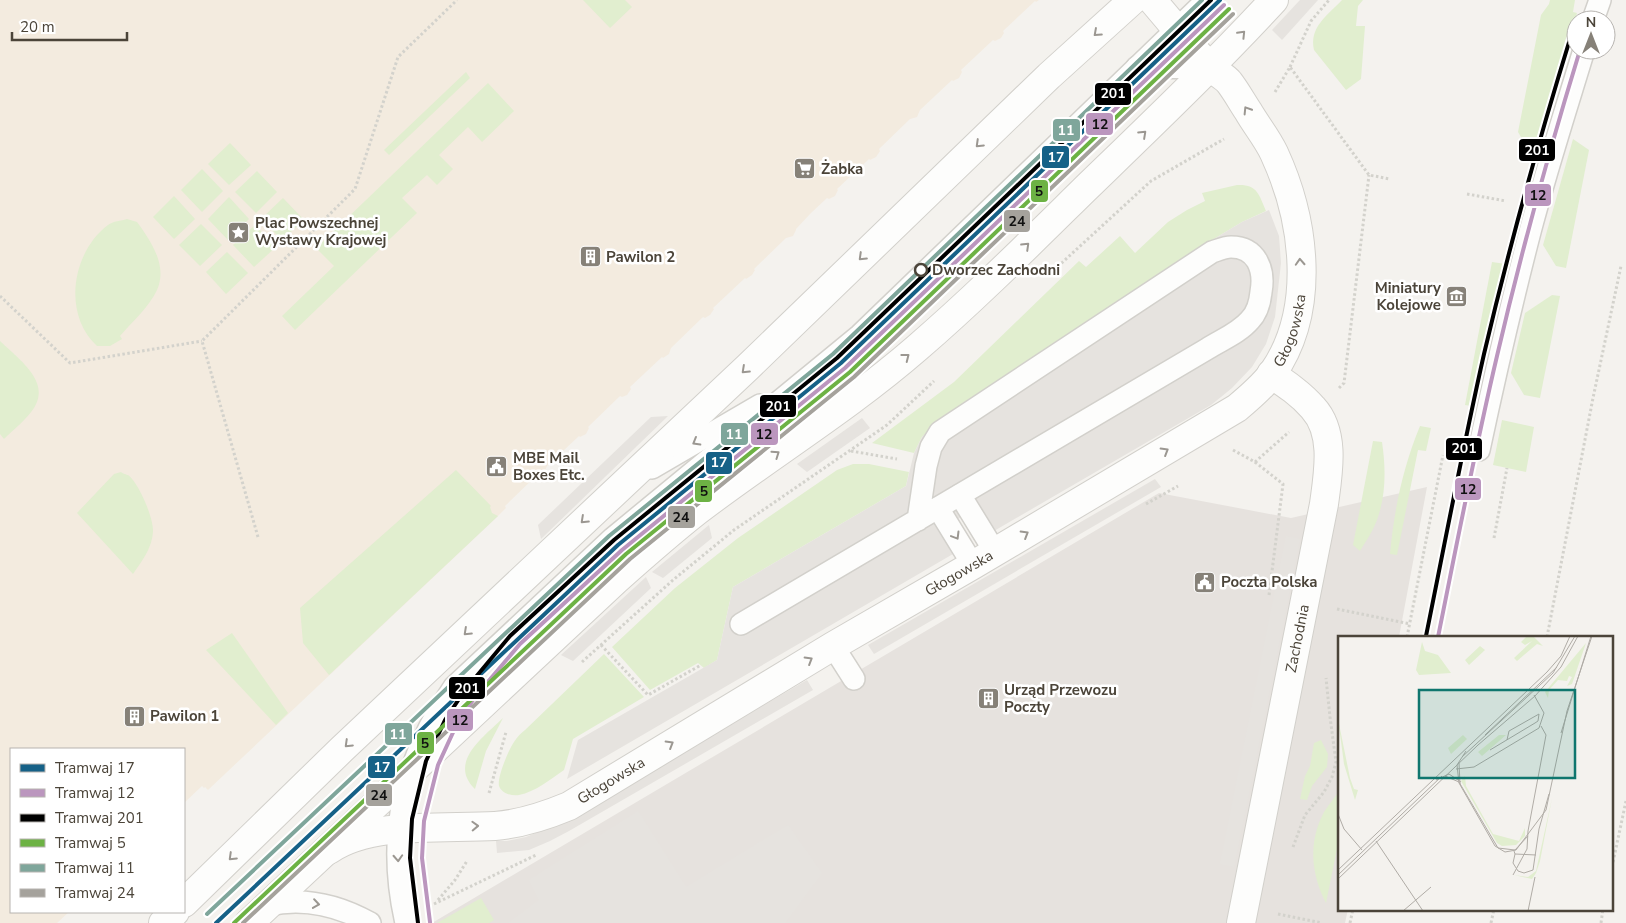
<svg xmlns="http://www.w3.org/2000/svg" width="1626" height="923" viewBox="0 0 1626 923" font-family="'Nunito Sans',sans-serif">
<rect width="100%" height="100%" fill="#f4f2ee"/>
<polygon fill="#f3ebdf" points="0,0 1039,0 1036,2 1035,1 1003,31 1004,33 1001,38 995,41 993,40 961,70 962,72 959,78 953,81 952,80 920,110 917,117 910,119 879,149 880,151 876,157 870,160 869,159 837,189 838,190 835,196 829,199 827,198 811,213 796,229 796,230 793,236 786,238 754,269 755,270 752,275 746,279 745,278 713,308 714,309 710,315 705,318 703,317 671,348 669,354 663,358 662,357 630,387 631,389 627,395 622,397 620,396 588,427 589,428 586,434 580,437 579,436 547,466 544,473 539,476 537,475 505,506 506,508 498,516 208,790 205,787 204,788 202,786 184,803 184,749 11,749 11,912 69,912 57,923 0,923"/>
<polygon fill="#e6e2de" points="1427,487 1399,637 1340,637 1340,909 1348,909 1345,923 432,923 1159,493 1291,518"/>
<g fill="#e1eecf">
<polygon points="583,0 625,0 632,7 610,28"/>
<path d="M1342 0H1363L1358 6 1356 26H1365L1361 79 1346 90 1314 50C1309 27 1327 16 1342 0Z"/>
<polygon points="1550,0 1575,0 1573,12 1577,13 1534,154 1523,151 1525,144 1518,132 1541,15 1549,4"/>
<polygon points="466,72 470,78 389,155 384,150"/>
<polygon points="488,83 514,111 482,142 468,127 439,155 453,169 437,185 427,175 402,198 417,213 295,330 282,316 334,266 316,248"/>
<polygon points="1573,139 1589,150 1566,268 1556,266 1543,245"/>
<polygon points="230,143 251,165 229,185 208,164"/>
<polygon points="202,169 223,191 202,212 181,190"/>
<polygon points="257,171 277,192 256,213 235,192"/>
<path d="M1237 185C1257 184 1259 194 1266 211L1242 222 1184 257 922 437 914 453 872 443 954 382 1079 261 1086 267 1120 236 1135 253 1168 222 1187 210 1205 201 1202 193Z"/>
<polygon points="174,196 195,219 174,239 153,217"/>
<polygon points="229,197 249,219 228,240 208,219"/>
<polygon points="283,198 304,220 282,240 261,219"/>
<path d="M127 219 137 222C151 241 168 266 157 290 150 306 131 323 120 336L122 339 110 346H97C62 314 72 252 108 225 113 221 121 221 127 219Z"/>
<polygon points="201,224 222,245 200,266 179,245"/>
<polygon points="255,225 276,247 254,267 233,245"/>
<polygon points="227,252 248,273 226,294 206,272"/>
<polygon points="1492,262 1506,264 1471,406 1465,405"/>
<polygon points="1552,295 1560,296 1540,398 1524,395 1511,373 1525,313"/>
<path d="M0 341C16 357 52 381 34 408 27 419 14 429 4 439L0 434Z"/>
<polygon points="1502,420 1534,427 1526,472 1493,465"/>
<path d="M1420 426 1431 428 1426 451 1418 450 1397 555 1390 554C1394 510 1403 467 1420 426Z"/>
<path d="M1373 441 1382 442C1386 469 1386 495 1377 520 1373 531 1366 541 1360 551L1353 545Z"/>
<polygon points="853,464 869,464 909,472 906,486 733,587 717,660 704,668 698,663 650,690 612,647 675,588 738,538 837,470"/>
<polygon points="456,470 491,506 490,507 492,513 498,516 329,675 303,643 300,608"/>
<path d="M121 472C122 473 127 475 128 475 139 483 154 519 153 532 152 548 142 561 133 574L77 513 114 474Z"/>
<polygon points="232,633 288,713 276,725 206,650"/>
<path d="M604 654 644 697 573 739 564 770C551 779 535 792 519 795 512 796 502 794 499 786 497 777 509 749 514 742 517 737 521 733 525 730Z"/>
<path d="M503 718 486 751 475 789C447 762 485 736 503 718Z"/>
<polygon points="1321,740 1328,754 1327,767 1312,786 1307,800 1300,799 1305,776 1310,766 1314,743"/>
<path d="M1340 790V834L1326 903C1311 874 1308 842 1324 812 1329 804 1335 797 1340 790Z"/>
<polygon points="481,898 494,920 489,923 437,923"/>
</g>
<g fill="#e6e3df">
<polygon points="1300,0 1318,0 1282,40 1272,30"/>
<polygon points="1269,210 1279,236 1281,263 1275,317 1266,344 1252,367 1232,388 1221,397 1211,405 994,531 980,507 958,519 967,534 948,545 953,554 567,779 578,740 717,660 733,587 906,486 914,453 922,437 933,425 1184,257 1242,222"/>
<polygon points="668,416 541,539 538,525 651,417"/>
<polygon points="862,418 870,428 807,472 797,464"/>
<polygon points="1155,479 1161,487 874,654 868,645"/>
<polygon points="709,525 712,538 663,578 652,572"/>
<polygon points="1286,536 1300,539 1234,867 1220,864"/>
<polygon points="646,577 651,588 573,661 561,655"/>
<polygon points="807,680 813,690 569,831 550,841 529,850 497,853 496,841 507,841 526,837 564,821"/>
<polygon points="638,811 686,887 788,825 822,873 785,923 508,923 539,900 529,880"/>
</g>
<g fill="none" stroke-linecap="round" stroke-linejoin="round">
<defs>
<g id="service">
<polyline points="1593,20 1600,0"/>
<polyline points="1137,67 1210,68"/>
<path d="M1479 450C1495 375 1512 301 1531 228 1547 168 1566 109 1584 50"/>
<polyline points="652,468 760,405"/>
<polyline points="726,487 765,420"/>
<polyline points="960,495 995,552"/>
<polyline points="938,508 973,565"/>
<path d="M741 624 1207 349C1221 340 1239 333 1250 320 1257 313 1260 302 1261 292 1265 270 1257 247 1231 247 1225 247 1218 250 1212 252L940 432 931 447 926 466 918 520"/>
<polyline points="833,646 854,679"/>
<path d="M268 905C304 897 338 905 370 923"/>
<path d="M406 923C386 836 403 760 454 687L613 538 860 335 1207 0"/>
</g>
<g id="minor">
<path id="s1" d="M329 850C371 821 445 829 495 826 520 824 545 816 569 806L833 646 973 565 1237 408C1249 398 1262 387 1272 374 1317 310 1305 220 1274 153 1267 138 1256 125 1248 111 1242 102 1236 91 1229 82 1224 76 1215 72 1209 66 1189 45 1171 22 1152 0"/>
<path id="s2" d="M1241 923 1324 504C1328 474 1336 433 1313 408 1301 394 1286 384 1271 374"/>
</g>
<g id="tertiary">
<polyline points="184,903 342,749 748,367 1049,76 1133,0"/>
<polyline points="163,923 175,912"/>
<path d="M249 923 616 580C643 556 669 533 697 511 769 456 848 408 917 348 975 298 1029 244 1084 190 1148 128 1213 66 1274 0"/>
</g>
</defs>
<use href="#service" stroke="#d2d0cb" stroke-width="24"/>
<use href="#minor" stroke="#d2d0cb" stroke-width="30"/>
<use href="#tertiary" stroke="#d2d0cb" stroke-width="30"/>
<g stroke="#d3d2cc" stroke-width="3" stroke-dasharray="2.5 2.5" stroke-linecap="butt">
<polyline points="1290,67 1311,21 1329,0"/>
<polyline points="1275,92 1290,67 1369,175 1390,179"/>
<polyline points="1467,194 1506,201"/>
<polyline points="1054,270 1151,181 1224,139"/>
<polyline points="0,296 70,363 202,341"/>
<polyline points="1339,388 1344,383 1369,175"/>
<polyline points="1233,450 1255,462 1289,432"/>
<polyline points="851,451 897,459"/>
<polyline points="1255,462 1283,484 1269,595"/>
<polyline points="1146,504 1178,486"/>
<polyline points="258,537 202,341 355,189 398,57 457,0"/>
<polyline points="1494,538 1507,468"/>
<polyline points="1337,609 1410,624"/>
<polyline points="1407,637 1443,455"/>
<polyline points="1547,637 1593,398 1621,266"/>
<polyline points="601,645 648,695 701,665"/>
<polyline points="582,662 673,580 734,530 887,425 934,381"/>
<polyline points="489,793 506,732"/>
<polyline points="1293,847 1305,815 1324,792 1332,777 1336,762 1330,717 1326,678"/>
<polyline points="1612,867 1626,801"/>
<polyline points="438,900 455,880 467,861"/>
<polyline points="434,904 536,855"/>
<polyline points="1278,914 1322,923"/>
<polyline points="1350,923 1353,909"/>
<polyline points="1491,923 1494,909"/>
<polyline points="1601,923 1603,909"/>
</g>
<use href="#service" stroke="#fdfdfc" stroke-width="21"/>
<use href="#minor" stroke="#fdfdfc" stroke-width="28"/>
<use href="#tertiary" stroke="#fdfdfc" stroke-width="28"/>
<defs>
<polyline id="tram-1" points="216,923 618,545 841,363 1220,0"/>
<g id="tram-2">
<path d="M1438 637C1457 543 1475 449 1497 356 1521 253 1549 151 1580 50"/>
<polyline points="430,922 422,858 424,821 438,765 456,726 475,697 520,644 622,550 845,368 1224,5"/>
</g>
<g id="tram-3">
<path d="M1426 636C1445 542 1463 447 1484 354 1509 248 1538 143 1570 39"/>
<polyline points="418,923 410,858 412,819 426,761 445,720 465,690 510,636 614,540 837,358 1211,0"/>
</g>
<polyline id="tram-4" points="234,923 626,554 850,372 1229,9"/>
<polyline id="tram-5" points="207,914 609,536 833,354 1202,0"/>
<polyline id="tram-6" points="243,923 630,559 854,377 1233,14"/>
</defs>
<use href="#tram-1" stroke="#fff" stroke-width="8"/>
<use href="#tram-2" stroke="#fff" stroke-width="8"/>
<use href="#tram-3" stroke="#fff" stroke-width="8"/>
<use href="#tram-4" stroke="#fff" stroke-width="8"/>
<use href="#tram-5" stroke="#fff" stroke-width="8"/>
<use href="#tram-6" stroke="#fff" stroke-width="8"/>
<use href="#tram-1" stroke="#166187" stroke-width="4"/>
<use href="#tram-2" stroke="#bb96be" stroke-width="4"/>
<use href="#tram-3" stroke="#000" stroke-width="4"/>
<use href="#tram-4" stroke="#6db244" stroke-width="4"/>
<use href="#tram-5" stroke="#7fa69b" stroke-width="4"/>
<use href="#tram-6" stroke="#a5a29c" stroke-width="4"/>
</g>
<defs><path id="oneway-chevron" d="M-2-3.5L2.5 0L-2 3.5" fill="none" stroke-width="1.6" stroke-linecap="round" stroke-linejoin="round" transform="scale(1.25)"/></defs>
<g stroke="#9b9791">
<use href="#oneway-chevron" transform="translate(1097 33) rotate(138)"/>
<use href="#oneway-chevron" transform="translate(1242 34) rotate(-46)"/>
<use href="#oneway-chevron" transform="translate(1247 110) rotate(-122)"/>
<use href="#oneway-chevron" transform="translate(1143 134) rotate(-43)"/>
<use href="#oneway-chevron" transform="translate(979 144) rotate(136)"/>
<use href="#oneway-chevron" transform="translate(1026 246) rotate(-44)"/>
<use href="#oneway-chevron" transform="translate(862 257) rotate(136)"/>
<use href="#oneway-chevron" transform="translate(1300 262) rotate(-93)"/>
<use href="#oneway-chevron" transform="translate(906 357) rotate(-38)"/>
<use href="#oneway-chevron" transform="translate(745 370) rotate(137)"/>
<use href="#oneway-chevron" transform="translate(696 442) rotate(150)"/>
<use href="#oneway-chevron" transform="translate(1165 451) rotate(-31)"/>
<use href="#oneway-chevron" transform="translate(776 454) rotate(-35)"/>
<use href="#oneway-chevron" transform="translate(584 520) rotate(137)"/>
<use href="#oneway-chevron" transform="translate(1025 534) rotate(-31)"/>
<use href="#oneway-chevron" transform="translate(956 536) rotate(59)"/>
<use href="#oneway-chevron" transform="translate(467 632) rotate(137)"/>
<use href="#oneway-chevron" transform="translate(809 660) rotate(-31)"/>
<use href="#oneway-chevron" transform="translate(348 744) rotate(136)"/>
<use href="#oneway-chevron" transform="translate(670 744) rotate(-31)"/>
<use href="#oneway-chevron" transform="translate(475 826) rotate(-2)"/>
<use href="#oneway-chevron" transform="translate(232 857) rotate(136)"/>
<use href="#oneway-chevron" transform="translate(398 858) rotate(87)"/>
<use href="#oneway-chevron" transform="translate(316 904) rotate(8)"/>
</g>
<defs>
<symbol id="supermarket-square" viewBox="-11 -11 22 22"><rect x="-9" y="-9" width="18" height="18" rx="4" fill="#868178" stroke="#fff"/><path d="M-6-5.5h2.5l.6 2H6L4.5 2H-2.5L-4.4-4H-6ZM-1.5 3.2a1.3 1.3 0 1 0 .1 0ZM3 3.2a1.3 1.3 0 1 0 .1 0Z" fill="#fff"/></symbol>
<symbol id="sight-square" viewBox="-11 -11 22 22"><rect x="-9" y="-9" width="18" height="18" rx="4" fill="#868178" stroke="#fff"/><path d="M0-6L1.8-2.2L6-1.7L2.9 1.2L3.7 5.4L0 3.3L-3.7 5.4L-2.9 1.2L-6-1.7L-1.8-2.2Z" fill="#fff"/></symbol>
<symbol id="building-square" viewBox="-11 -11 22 22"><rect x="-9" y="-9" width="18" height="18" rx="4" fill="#868178" stroke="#fff"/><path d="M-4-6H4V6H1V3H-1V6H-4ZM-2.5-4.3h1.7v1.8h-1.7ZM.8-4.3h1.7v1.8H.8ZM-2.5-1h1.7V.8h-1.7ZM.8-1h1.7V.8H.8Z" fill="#fff"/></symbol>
<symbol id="museum-square" viewBox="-11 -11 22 22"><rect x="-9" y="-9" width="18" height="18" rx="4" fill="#868178" stroke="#fff"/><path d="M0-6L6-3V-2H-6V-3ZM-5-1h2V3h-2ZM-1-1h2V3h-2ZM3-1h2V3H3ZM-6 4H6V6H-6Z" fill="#fff"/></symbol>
<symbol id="civic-square" viewBox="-11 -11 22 22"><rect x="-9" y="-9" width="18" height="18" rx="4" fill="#868178" stroke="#fff"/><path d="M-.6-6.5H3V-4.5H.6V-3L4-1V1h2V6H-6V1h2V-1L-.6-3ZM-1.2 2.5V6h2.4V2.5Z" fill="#fff"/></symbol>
</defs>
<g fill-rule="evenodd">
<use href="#supermarket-square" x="792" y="156" width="25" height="25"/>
<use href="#sight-square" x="226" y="220" width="25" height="25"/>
<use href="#building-square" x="578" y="244" width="25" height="25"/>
<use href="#museum-square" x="1444" y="284" width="25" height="25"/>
<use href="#civic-square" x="484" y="454" width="25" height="25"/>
<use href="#civic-square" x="1192" y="570" width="25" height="25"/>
<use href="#building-square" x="976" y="686" width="25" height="25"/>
<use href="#building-square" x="122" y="704" width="25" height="25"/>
</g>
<circle fill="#fff" stroke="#4b4439" stroke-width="2.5" cx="921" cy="270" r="6"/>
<g text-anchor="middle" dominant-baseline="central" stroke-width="5" stroke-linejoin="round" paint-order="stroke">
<g font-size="15" font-weight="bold" fill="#4b4439" stroke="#fff" text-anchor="start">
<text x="821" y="169">Żabka</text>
<text x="255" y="223">Plac Powszechnej<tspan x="255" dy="17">Wystawy Krajowej</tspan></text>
<text x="606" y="257">Pawilon 2</text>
<text x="1441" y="288" text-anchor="end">Miniatury<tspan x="1441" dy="17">Kolejowe</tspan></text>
<text x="513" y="458">MBE Mail<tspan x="513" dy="17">Boxes Etc.</tspan></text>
<text x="1221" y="582">Poczta Polska</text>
<text x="1004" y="690">Urząd Przewozu<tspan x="1004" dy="17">Poczty</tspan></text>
<text x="150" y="716">Pawilon 1</text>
</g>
<g font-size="15" font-weight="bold" fill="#4b4439" stroke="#fff" text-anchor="start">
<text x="932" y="270">Dworzec Zachodni</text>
</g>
<g font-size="15" fill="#4b4439" stroke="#fff">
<text stroke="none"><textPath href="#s1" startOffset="1121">Głogowska</textPath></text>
<text stroke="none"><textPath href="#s1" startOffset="701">Głogowska</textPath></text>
<text stroke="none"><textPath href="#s2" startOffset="290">Zachodnia</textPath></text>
<text stroke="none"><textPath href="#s1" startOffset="296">Głogowska</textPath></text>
</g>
</g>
<g transform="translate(1338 636)">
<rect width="275" height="275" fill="#f4f2ee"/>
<path d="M189 0H195L205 10 199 8 179 25 176 22 194 5 187 9 183 6ZM84 6 87 15 100 19 113 37 81 39 78 34ZM248 7 234 48 229 50 234 41 231 40 229 45 220 44 211 54 210 62 207 56ZM142 10 147 14 131 29 127 24ZM0 83 12 142 16 153 20 154 17 164 6 128ZM125 99 129 103 113 118 110 112ZM161 99H168L144 120 140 116ZM127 140 128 150 155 198 181 205 187 192V200L178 209 164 210 159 207 123 145ZM214 162 202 225 198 237 194 243 176 239 190 241 198 235Z" fill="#e1eecf"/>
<path fill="none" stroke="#b0aca6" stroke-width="1" d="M223 97 253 0M147 99 219 31M152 114 197 87 200 85 201 78 171 95 169 104M128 115 119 129 121 147 157 210 167 216 178 214 208 174 229 75 254 0M124 121 215 37 237 0M121 127 122 148M118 133 136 131 201 92 206 77 196 59M107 140 121 146 160 212 177 214 190 200M98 144 111 138 123 146M0 178 6 193 24 214M38 205 85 275M176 215 177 218 198 219M177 218 175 227 180 235 186 237 195 234 201 193 211 158M0 234 209 36 223 20 232 0M0 239 104 140M175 239 189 213 190 195 208 99 203 90M0 243 140 109 197 60 223 31 240 0M65 275 93 251M190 275 197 241"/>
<path fill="#0f766e" fill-opacity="0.15" stroke="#0f766e" stroke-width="2.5" d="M81 54H237V142H81Z"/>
<rect width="275" height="275" fill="none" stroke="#4b4439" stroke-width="2.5"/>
</g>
<g stroke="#fff" stroke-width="2">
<rect x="1094" y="82" width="38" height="24" rx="5" fill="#000"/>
<rect x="1085" y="112" width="29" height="24" rx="5" fill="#bb96be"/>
<rect x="1052" y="118" width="29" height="24" rx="5" fill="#7fa69b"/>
<rect x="1518" y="138" width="38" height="24" rx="5" fill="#000"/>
<rect x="1041" y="145" width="29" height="24" rx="5" fill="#166187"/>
<rect x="1030" y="179" width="19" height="24" rx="5" fill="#6db244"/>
<rect x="1524" y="183" width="28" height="24" rx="5" fill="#bb96be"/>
<rect x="1003" y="209" width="28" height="24" rx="5" fill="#a5a29c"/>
<rect x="759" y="394" width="38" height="24" rx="5" fill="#000"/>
<rect x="750" y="422" width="29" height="24" rx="5" fill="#bb96be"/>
<rect x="720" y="422" width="29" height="24" rx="5" fill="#7fa69b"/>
<rect x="1445" y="437" width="38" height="24" rx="5" fill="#000"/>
<rect x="705" y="451" width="28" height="24" rx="5" fill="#166187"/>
<rect x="1454" y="477" width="28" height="24" rx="5" fill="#bb96be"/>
<rect x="694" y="479" width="19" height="24" rx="5" fill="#6db244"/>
<rect x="667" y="505" width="29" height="24" rx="5" fill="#a5a29c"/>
<rect x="448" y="676" width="38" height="24" rx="5" fill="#000"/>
<rect x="446" y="708" width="28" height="24" rx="5" fill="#bb96be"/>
<rect x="384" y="722" width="29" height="24" rx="5" fill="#7fa69b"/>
<rect x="416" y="731" width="19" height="24" rx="5" fill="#6db244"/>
<rect x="367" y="755" width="29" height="24" rx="5" fill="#166187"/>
<rect x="365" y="783" width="28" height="24" rx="5" fill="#a5a29c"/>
</g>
<g font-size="14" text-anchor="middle" font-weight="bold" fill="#fff">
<text x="1113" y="98">201</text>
<text x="1066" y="135">11</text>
<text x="1537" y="155">201</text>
<text x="1056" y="162">17</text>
<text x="778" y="411">201</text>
<text x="734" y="439">11</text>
<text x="1464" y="453">201</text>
<text x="719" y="467">17</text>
<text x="467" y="693">201</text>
<text x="398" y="739">11</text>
<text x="382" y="772">17</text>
</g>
<g font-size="14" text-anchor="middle" font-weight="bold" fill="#111">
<text x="1100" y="129">12</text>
<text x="1039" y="196">5</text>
<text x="1538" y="200">12</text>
<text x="1017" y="226">24</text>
<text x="764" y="439">12</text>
<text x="1468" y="494">12</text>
<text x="704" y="496">5</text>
<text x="681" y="522">24</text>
<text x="460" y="725">12</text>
<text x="425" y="748">5</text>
<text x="379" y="800">24</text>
</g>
<rect x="10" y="748" width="175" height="165" fill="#ffffff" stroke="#b7b4b0"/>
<rect x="20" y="764" width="25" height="8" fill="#166187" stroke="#b7b4b0"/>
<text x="55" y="773" font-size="15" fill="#4b4439">Tramwaj 17</text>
<rect x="20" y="789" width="25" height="8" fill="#bb96be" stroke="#b7b4b0"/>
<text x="55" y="798" font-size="15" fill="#4b4439">Tramwaj 12</text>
<rect x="20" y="814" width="25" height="8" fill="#000000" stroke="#b7b4b0"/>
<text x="55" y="823" font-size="15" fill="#4b4439">Tramwaj 201</text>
<rect x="20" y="839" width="25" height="8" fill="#6db244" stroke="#b7b4b0"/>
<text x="55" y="848" font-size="15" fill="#4b4439">Tramwaj 5</text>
<rect x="20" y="864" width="25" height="8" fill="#7fa69b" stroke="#b7b4b0"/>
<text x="55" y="873" font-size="15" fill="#4b4439">Tramwaj 11</text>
<rect x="20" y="889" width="25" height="8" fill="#a5a29c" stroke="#b7b4b0"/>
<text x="55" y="898" font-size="15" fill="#4b4439">Tramwaj 24</text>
<g transform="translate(1591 35)"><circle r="24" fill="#ffffff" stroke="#b7b4b0"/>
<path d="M0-4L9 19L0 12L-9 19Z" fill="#868178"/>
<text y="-8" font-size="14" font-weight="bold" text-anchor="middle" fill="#4b4439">N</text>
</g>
<path d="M12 32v8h115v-8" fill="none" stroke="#4b4439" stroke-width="2.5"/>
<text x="20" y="32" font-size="15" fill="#4b4439" stroke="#ffffff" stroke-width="4" paint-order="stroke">20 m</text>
</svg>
